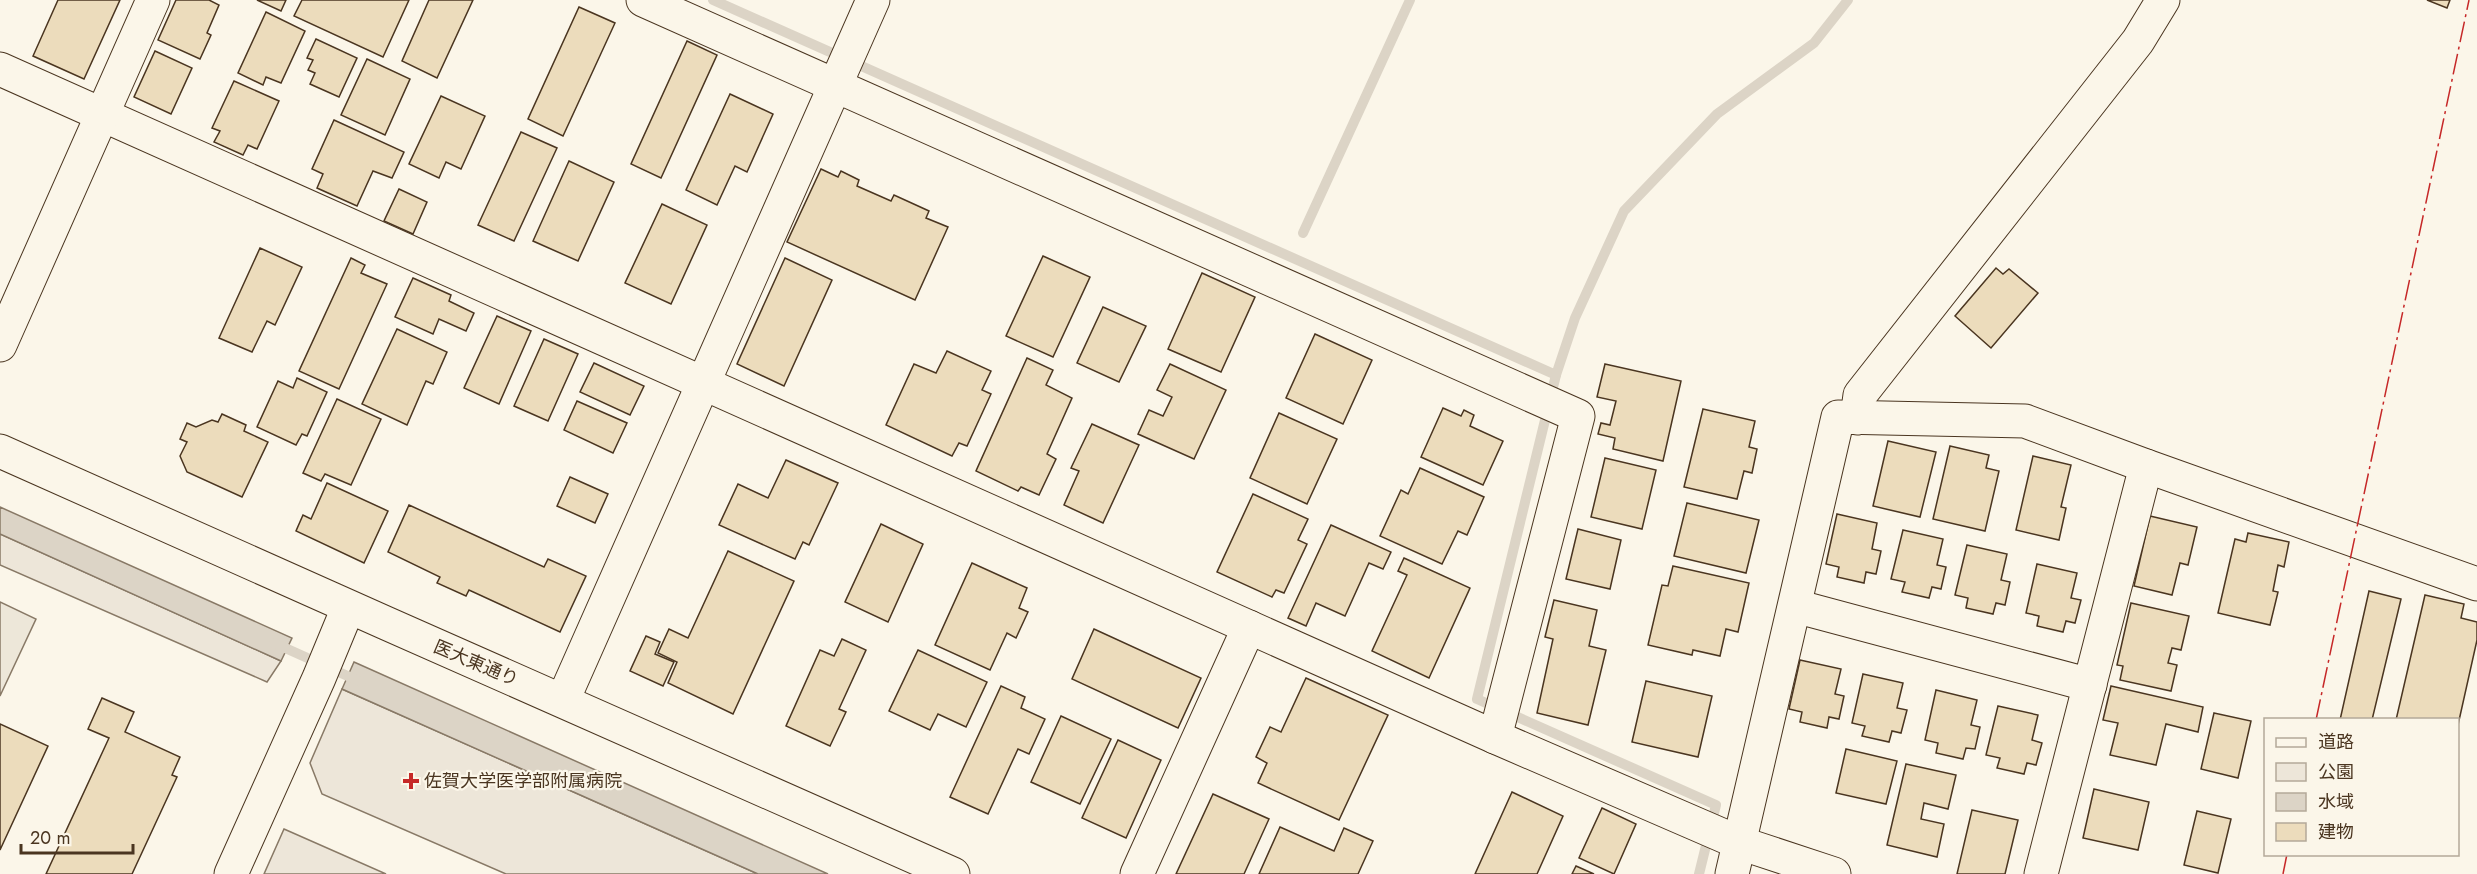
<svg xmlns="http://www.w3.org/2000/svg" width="2477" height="874" viewBox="0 0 2477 874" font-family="Jost,'Noto Sans JP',sans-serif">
<rect width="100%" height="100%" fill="#fbf6e9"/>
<g fill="#ede6d9" stroke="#887966" stroke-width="1.5">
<polygon points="0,534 281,661 267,682 0,565"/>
<polygon points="342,689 758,874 506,874 322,794 310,763"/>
<polygon points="284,829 386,874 264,874"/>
</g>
<polygon fill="#ede7d9" stroke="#887966" stroke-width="1.5" points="0,602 36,619 0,696"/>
<g fill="#dcd4c6" stroke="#887966" stroke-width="1.5">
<polygon points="0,507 292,638 281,661 0,534"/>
<polygon points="354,662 828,874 758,874 342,689"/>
</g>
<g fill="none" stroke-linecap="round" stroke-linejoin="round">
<g stroke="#dcd4c6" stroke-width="10">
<polyline points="713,0 1556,375"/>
<polyline points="1303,233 1410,0"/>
<polyline points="274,643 361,682"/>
<polyline points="1699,874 1716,805 1477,699 1556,375 1575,318 1624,211 1717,114 1814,43 1848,0"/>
</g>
</g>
<g fill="#ecdcbc" stroke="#4a3520" stroke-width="1.5">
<polygon points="58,0 120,0 84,79 33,56"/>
<polygon points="176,0 209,0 219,5 207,33 211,35 200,59 158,40"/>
<polygon points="257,0 286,0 281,11"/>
<polygon points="302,0 409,0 383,57 294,16"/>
<polygon points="429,0 473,0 437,78 402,61"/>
<polygon points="2427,0 2450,0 2447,8"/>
<polygon points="579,7 615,23 563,136 528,119"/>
<polygon points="266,12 305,31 281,83 266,77 263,85 238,73"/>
<polygon points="316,39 357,58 339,97 310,84 315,73 308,70 313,60 307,58"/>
<polygon points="687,41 717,55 661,178 631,164"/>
<polygon points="155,51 192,68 171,114 134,97"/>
<polygon points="367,59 410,79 385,135 341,115"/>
<polygon points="234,81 279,101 257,149 248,145 243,155 214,142 220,131 212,128"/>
<polygon points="730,94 773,114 747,172 735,166 717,205 686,190"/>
<polygon points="441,96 485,116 461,169 446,162 439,178 409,164"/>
<polygon points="334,120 404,152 392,178 373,171 357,206 317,188 323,174 312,169"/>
<polygon points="521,132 557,148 514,241 478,225"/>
<polygon points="569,161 614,182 578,261 533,241"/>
<polygon points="821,169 838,177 841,171 859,180 857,186 891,201 894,195 929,211 926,218 948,227 915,300 787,242"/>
<polygon points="399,189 427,202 413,234 384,221"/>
<polygon points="662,204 707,225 671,304 625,283"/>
<polygon points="260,248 302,267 275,325 267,321 252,352 219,338"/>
<polygon points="1043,256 1090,277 1053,357 1006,336"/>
<polygon points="351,258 365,265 361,273 387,284 339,389 299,371"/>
<polygon points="785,258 832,280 784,386 737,364"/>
<polygon points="1996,268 2003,274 2009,269 2038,293 1991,348 1955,316"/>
<polygon points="1202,273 1255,297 1221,372 1168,349"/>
<polygon points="413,278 451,295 449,301 474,313 466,331 439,319 433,334 395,317"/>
<polygon points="1103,307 1146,326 1119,382 1077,363"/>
<polygon points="497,316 531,331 499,404 464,388"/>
<polygon points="397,329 447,352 433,384 426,381 407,425 362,404"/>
<polygon points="1315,334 1372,360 1343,424 1286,398"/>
<polygon points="544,339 578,354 548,421 514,406"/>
<polygon points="947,351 991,371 982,390 991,394 967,446 959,443 952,456 886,425 914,364 936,373"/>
<polygon points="1027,358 1053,370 1046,385 1072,398 1047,454 1056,459 1039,495 1021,487 1018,491 976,471"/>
<polygon points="594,363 644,386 630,415 580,392"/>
<polygon points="1170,364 1226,390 1194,459 1138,434 1149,410 1163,416 1172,397 1157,390"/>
<polygon points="1605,364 1681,381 1663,461 1613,449 1615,438 1598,434 1601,423 1610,425 1616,401 1597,397"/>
<polygon points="297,378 327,392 307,436 302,434 296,445 257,427 278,381 293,388"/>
<polygon points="337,399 381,419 351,485 325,474 321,481 303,473"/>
<polygon points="577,401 627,423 613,453 564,430"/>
<polygon points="1443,408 1461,416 1464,410 1474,415 1470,426 1503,441 1483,485 1421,457"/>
<polygon points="1703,409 1755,421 1749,447 1757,449 1752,473 1744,471 1737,499 1684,487"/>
<polygon points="1279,413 1337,439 1307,504 1250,478"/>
<polygon points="222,414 246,425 244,431 268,442 242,497 187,472 180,456 187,442 180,439 187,423 196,427 212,420 218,422"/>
<polygon points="1092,424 1139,445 1103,523 1064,505 1079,471 1071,468"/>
<polygon points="1888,441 1936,452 1920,517 1873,506"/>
<polygon points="1950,446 1989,455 1986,468 1999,471 1985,531 1933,519"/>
<polygon points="2033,456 2071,465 2061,507 2066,508 2059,540 2016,530"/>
<polygon points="1605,458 1656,470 1642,529 1591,517"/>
<polygon points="786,460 838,483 809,545 803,542 795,559 719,525 738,484 768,498"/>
<polygon points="1420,468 1484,497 1467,535 1458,531 1442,564 1380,536 1401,490 1408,494"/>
<polygon points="570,477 608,494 595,523 557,506"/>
<polygon points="327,483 388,511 364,563 296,531 303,515 311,519"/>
<polygon points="1253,494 1308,519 1298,540 1307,544 1284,593 1276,590 1272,597 1217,572"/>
<polygon points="1687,503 1759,520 1746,573 1674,556"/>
<polygon points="409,505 544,567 548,559 586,576 560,632 469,590 466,596 437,583 440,577 388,552"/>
<polygon points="1837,514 1877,523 1872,549 1881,551 1876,574 1866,572 1864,583 1837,577 1839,567 1826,564"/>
<polygon points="2150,516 2197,527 2188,565 2180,563 2172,595 2134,586"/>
<polygon points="881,524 923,544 888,622 845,602"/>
<polygon points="1331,525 1391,552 1383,569 1369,563 1345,616 1316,603 1306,626 1288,618"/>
<polygon points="1578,529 1621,540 1610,589 1566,579"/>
<polygon points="1903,530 1943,539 1937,565 1946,567 1941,589 1932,587 1929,598 1902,592 1905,582 1891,579"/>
<polygon points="2248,533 2289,542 2284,567 2278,565 2273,591 2278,592 2270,625 2218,613 2235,539 2246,542"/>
<polygon points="1967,545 2007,554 2001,580 2010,582 2005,605 1996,603 1993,614 1966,608 1968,598 1955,595"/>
<polygon points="728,551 794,581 733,714 668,683 677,662 658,653 669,629 688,638"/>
<polygon points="1404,558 1470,588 1429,678 1372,651 1407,575 1398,571"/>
<polygon points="972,563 1027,588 1019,608 1028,612 1016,638 1007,633 990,670 935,645"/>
<polygon points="2037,564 2077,573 2071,598 2081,600 2075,623 2066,621 2063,632 2037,626 2039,616 2026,613"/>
<polygon points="1673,566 1749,583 1738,632 1726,629 1720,656 1693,650 1692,655 1648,645 1662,585 1668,586"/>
<polygon points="2369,591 2401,599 2372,720 2340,720"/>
<polygon points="2425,595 2464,604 2461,618 2477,622 2477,640 2458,725 2458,720 2396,720"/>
<polygon points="1554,600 1597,610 1589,646 1606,650 1588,725 1537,713 1553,639 1545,637"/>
<polygon points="2131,603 2189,616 2181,650 2172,648 2168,663 2177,665 2171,691 2120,680 2123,666 2117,665"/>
<polygon points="1094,629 1201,678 1178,728 1072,679"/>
<polygon points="646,636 660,642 655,654 674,662 663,686 630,671"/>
<polygon points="842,639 866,650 839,709 846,712 830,746 786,726 820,650 834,656"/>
<polygon points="918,650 987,682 966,727 938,714 930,730 889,711"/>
<polygon points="1800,660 1841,669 1835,694 1844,696 1839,719 1829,717 1827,728 1800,722 1802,712 1789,709"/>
<polygon points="1863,674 1903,683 1897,708 1907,710 1901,733 1892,731 1889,742 1862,736 1865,726 1852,723"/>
<polygon points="1306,678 1388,715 1339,820 1258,783 1267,763 1256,757 1270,727 1281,732"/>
<polygon points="1646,681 1712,696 1698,757 1632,742"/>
<polygon points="1001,686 1025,697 1021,708 1045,719 1029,754 1018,749 988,814 950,797"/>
<polygon points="2111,686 2203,707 2198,732 2166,724 2156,765 2110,755 2118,723 2103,720"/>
<polygon points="1936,690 1977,700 1971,725 1980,727 1975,749 1966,748 1963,759 1936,753 1938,743 1925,740"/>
<polygon points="102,698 134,712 125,732 180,757 172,775 177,777 132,874 46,874 109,738 88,729"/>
<polygon points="1998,706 2038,715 2032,740 2042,743 2036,765 2027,763 2024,774 1997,768 2000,758 1986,755"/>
<polygon points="2214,713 2251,721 2238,778 2201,769"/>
<polygon points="1061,716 1111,739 1080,804 1031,782"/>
<polygon points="0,724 48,746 0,850"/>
<polygon points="1118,740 1161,760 1126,838 1082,818"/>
<polygon points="1846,749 1897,761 1886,804 1836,793"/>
<polygon points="1906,764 1956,775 1948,809 1924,803 1921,819 1944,824 1937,857 1887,845"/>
<polygon points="2094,789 2149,802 2138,850 2083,838"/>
<polygon points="1512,792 1563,816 1537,874 1475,874"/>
<polygon points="1213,794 1269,819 1244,874 1176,874"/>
<polygon points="1602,808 1636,824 1614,874 1579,858"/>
<polygon points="1972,810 2018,820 2005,874 1957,874"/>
<polygon points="2197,811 2231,819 2218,873 2184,865"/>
<polygon points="1280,827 1334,851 1344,828 1373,841 1358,874 1259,874"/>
<polygon points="1576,866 1594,874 1572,874"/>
</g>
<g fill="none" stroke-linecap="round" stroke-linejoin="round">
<defs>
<g id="minor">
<polyline points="643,0 1578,416 1495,737"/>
<polyline points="0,69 1495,737 1740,843 1834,874"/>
<polyline points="0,345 153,0"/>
<polyline points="1857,418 1860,395 2138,41 2163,0"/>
<path d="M0 451C317 594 635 732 953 874"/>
<polyline points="1795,606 2090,685"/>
<polyline points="563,700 873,0"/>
<polyline points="231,874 319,678 348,608"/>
<polyline points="1137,874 1249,627"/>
<polyline points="1732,874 1838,417 2025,421 2146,466 2477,584"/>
<polyline points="2041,874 2146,466"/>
</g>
</defs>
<use href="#minor" stroke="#4a3520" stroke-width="35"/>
<use href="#minor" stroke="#fbf6e9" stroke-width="33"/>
<g stroke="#c62828" stroke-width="1.5" stroke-dasharray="21 4.5 3 4.5" stroke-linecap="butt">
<polyline points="2316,720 2469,0"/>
<polyline points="2283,874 2287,854"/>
</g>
</g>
<path fill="#c62828" stroke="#fbf6e9" stroke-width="2" d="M408 772h6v6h6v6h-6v6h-6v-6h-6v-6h6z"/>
<g text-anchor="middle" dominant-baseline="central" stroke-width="4.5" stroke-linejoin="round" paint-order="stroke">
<g font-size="18" fill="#4a3520" stroke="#fbf6e9">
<text transform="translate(476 663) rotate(23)">医大東通り</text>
</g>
<g font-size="18" fill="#4a3520" stroke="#fbf6e9" text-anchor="start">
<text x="424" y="781">佐賀大学医学部附属病院</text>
</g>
</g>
<rect x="2264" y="718" width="195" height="138" fill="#fbf6e9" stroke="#b4a999" stroke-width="1.5"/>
<rect x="2276" y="738" width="30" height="9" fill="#fbf6e9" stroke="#b4a999" stroke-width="1.5"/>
<text x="2318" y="748" font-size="18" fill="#4a3520">道路</text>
<rect x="2276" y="763" width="30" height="18" fill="#ede6d9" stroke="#b4a999" stroke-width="1.5"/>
<text x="2318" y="778" font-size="18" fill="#4a3520">公園</text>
<rect x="2276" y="793" width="30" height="18" fill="#dcd4c6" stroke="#b4a999" stroke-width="1.5"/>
<text x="2318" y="808" font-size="18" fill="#4a3520">水域</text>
<rect x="2276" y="823" width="30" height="18" fill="#ecdcbc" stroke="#b4a999" stroke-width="1.5"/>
<text x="2318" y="838" font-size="18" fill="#4a3520">建物</text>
<path d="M21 844v9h112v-9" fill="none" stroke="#4a3520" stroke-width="3"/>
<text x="30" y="844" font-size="18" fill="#4a3520" stroke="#fbf6e9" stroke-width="4.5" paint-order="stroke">20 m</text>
</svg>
